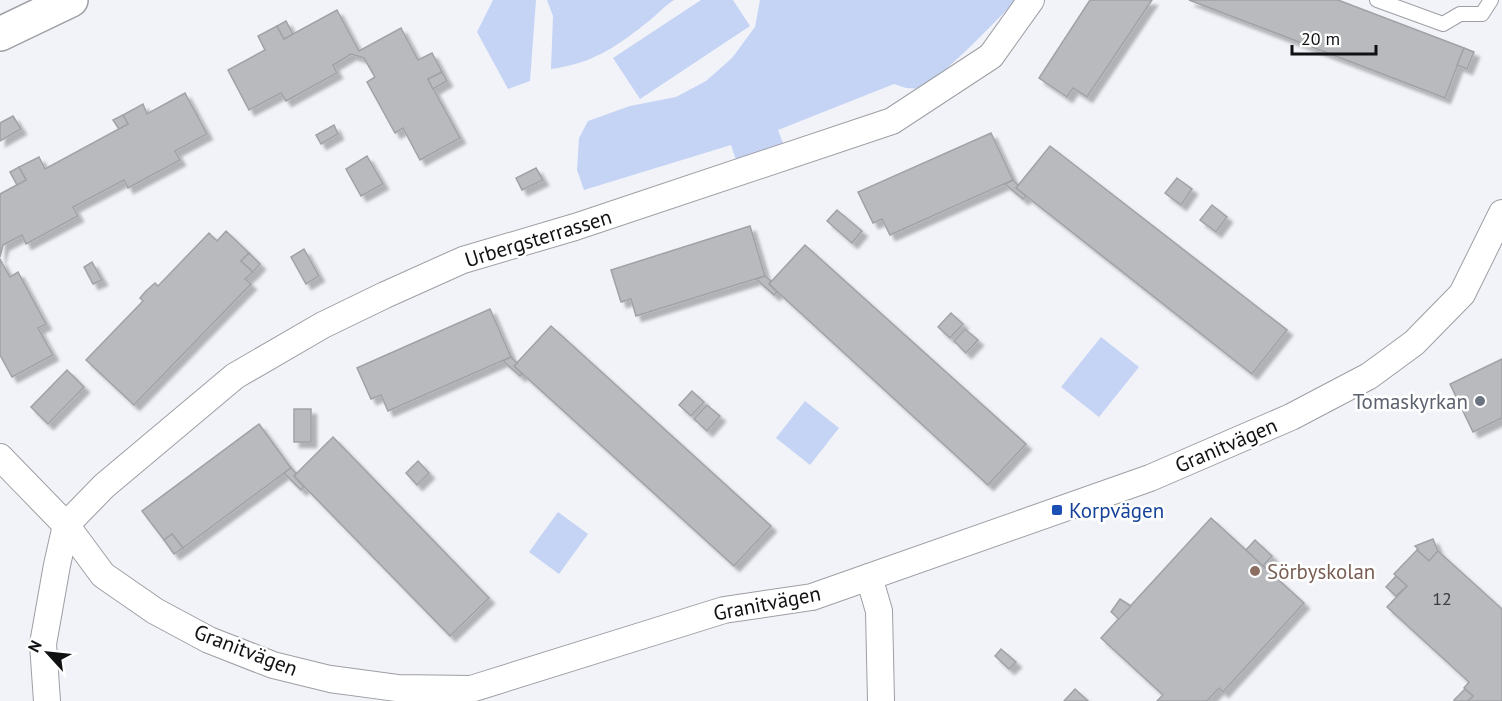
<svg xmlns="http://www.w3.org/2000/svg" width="1502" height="701" viewBox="0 0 1502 701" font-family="'PT Sans',sans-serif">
<defs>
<filter id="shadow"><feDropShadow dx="5.5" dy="5.5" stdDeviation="1.5" flood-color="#0004"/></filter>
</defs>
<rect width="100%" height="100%" fill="#f1f3f8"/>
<g fill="#c5d4f5">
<polygon points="493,0 536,0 530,81 508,89 477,32"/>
<path d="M547 0H674C663 7 655 17 645 24 615 48 590 64 551 69L553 16Z"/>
<polygon points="701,0 733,0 750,26 640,99 613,58"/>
<path d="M760 0H1016C986 32 956 62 922 89L906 88 894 84 778 130 786 151 739 169 731 145 584 190 577 170 579 138 588 121 630 106 676 97 706 81 732 58 755 27Z"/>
<polygon points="1101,337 1139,367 1099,417 1061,387"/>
<polygon points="805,401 839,428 810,465 776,438"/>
<polygon points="558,512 588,534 559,574 529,552"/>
</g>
<g fill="#b8babe" stroke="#a0a2a6" stroke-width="1.5" filter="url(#shadow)">
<polygon points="1090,0 1152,0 1087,97 1073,88 1067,97 1039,78"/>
<polygon points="1189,0 1338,0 1464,48 1445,98"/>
<polygon points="337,10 359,51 401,28 418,60 432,53 442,72 428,79 460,138 420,160 403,128 395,133 367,82 375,77 364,58 351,54 333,65 337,73 286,101 281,93 249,110 228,70 265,50 258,36 277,26 284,39"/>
<polygon points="286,21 293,34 284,39 277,26"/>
<polygon points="1464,48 1474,52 1467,69 1457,65"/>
<polygon points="442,72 447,81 433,89 428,79"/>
<polygon points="185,93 207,134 175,151 180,160 128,188 124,180 73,207 78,216 26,244 22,235 3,245 0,257 0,194 26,180 19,167 39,157 45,169 128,124 123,115 143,104 147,114"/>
<polygon points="123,115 128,124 119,129 113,120"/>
<polygon points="13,116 21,129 0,141 0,123"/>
<polygon points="334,125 338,134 321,144 316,135"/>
<polygon points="991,133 1013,180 890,235 882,219 873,223 858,192"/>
<polygon points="1050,146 1287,330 1252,374 1016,188"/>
<polygon points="367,156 383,184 361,196 346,169"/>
<polygon points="19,167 26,180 17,185 10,172"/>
<polygon points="536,168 543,180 522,190 516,178"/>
<polygon points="1177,178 1192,189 1181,205 1165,193"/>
<polygon points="1013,180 1018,185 1016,188 1026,196 1023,199 1005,184"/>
<polygon points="1212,205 1227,217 1216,232 1200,220"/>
<polygon points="837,210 862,231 852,243 827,221"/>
<polygon points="750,226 765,276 636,316 631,299 621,302 611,270"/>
<polygon points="226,231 249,253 241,261 253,272 245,279 251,284 134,405 86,360 143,301 140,298 146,291 155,283 158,286 209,233 217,241"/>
<polygon points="805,245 1026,444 988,485 769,284"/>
<polygon points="304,249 319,276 306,284 291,257"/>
<polygon points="249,253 260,264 253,272 241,261"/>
<polygon points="0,259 10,277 18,272 46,324 38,328 53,355 12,377 0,355"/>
<polygon points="92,262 102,280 93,284 84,267"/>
<polygon points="765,276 771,281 769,284 777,292 774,295 756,279"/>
<polygon points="490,309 511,357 388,411 381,395 371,399 357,368"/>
<polygon points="951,313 963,324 950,338 938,327"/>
<polygon points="551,326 771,526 734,566 514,366"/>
<polygon points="965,329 978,340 966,353 954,341"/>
<polygon points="511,357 517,363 514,366 522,374 520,376 503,361"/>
<polygon points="1502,359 1502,418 1473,432 1450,384"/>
<polygon points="67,370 84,387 48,424 31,407"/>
<polygon points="692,391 704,402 691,416 679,405"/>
<polygon points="707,405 720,416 707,431 694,419"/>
<rect x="294" y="409" width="17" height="33"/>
<polygon points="259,424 291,468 183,548 172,534 164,540 142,511"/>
<polygon points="333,437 489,598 450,636 294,476"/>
<polygon points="418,461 429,473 417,485 406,473"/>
<polygon points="291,468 296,473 294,476 304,487 301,490 284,473"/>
<polygon points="1211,518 1304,603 1223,692 1219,688 1207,701 1157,701 1163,695 1101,638"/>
<polygon points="172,534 183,548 174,554 164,540"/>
<polygon points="1433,539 1438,551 1429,561 1417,550 1418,549 1415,546"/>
<polygon points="1255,540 1272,556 1263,566 1246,550"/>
<polygon points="1417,550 1429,561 1438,551 1502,609 1502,701 1468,701 1473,696 1464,688 1469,682 1387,607 1407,586 1394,574"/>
<polygon points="1396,576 1407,586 1396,596 1386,587"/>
<polygon points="1120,599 1131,606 1119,619 1111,612"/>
<polygon points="1001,649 1016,662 1009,669 995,656"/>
<polygon points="1075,689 1088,701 1064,701"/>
<polygon points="1465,689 1473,696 1468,701 1456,701 1454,700"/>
</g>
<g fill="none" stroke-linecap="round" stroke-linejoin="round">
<defs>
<polyline id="lane" points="1377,0 1443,24 1460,14 1482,14 1491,0"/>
<g id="street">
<polyline points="0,457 66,525 103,575 155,611 209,640 273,665 330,679 397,688 471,689 724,610 812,597 1150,478 1291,417 1369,376 1414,343 1462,294 1502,213"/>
<polyline points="66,525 104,486 235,376 323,325 385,295 463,260 575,227 892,121 991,56 1031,0"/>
<polyline points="869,577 879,611 881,701"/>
<polyline points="47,701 43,644 57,565 66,525"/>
</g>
<polyline id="secondary" points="0,34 71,0"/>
</defs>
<use href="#lane" stroke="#9d9fa4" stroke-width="16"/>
<use href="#street" stroke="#9d9fa4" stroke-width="28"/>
<use href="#secondary" stroke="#9d9fa4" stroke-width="36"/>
<use href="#lane" stroke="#fff" stroke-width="14"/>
<use href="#street" stroke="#fff" stroke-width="26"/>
<use href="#secondary" stroke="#fff" stroke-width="33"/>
</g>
<circle fill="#6b7280" stroke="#fff" stroke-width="2" cx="1480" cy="401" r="6"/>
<rect fill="#1a4fb4" stroke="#fff" stroke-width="2" x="1051" y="504" width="12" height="12" rx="3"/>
<circle fill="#8d6e63" stroke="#fff" stroke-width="2" cx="1255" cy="571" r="6"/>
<g text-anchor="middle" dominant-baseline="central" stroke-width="5" stroke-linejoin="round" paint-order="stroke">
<g font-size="18" fill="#3a3b3e">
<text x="1442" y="598">12</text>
</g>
<g font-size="21" fill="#101113" stroke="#fff">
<text transform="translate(538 238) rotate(-17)">Urbergsterrassen</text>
<text transform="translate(1226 445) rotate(-23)">Granitvägen</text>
<text transform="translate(767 603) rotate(-11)">Granitvägen</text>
<text transform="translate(246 650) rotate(21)">Granitvägen</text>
</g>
<g font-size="21" fill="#5b616d" stroke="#fff" text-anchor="end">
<text x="1468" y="401">Tomaskyrkan</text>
</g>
<g font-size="21" fill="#164399" stroke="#fff" text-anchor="start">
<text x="1069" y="510">Korpvägen</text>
</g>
<g font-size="21" fill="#785e54" stroke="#fff" text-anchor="start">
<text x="1267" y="571">Sörbyskolan</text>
</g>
</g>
<g transform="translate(48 653) rotate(297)" stroke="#ffffff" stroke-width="4.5" paint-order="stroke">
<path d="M0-4.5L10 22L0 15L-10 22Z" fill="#101113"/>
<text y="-9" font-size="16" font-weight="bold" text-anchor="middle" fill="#101113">N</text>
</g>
<path d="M1292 45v9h84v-9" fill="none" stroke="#101113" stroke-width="3"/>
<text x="1301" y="45" font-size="18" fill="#101113" stroke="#ffffff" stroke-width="4.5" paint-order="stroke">20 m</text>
</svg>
